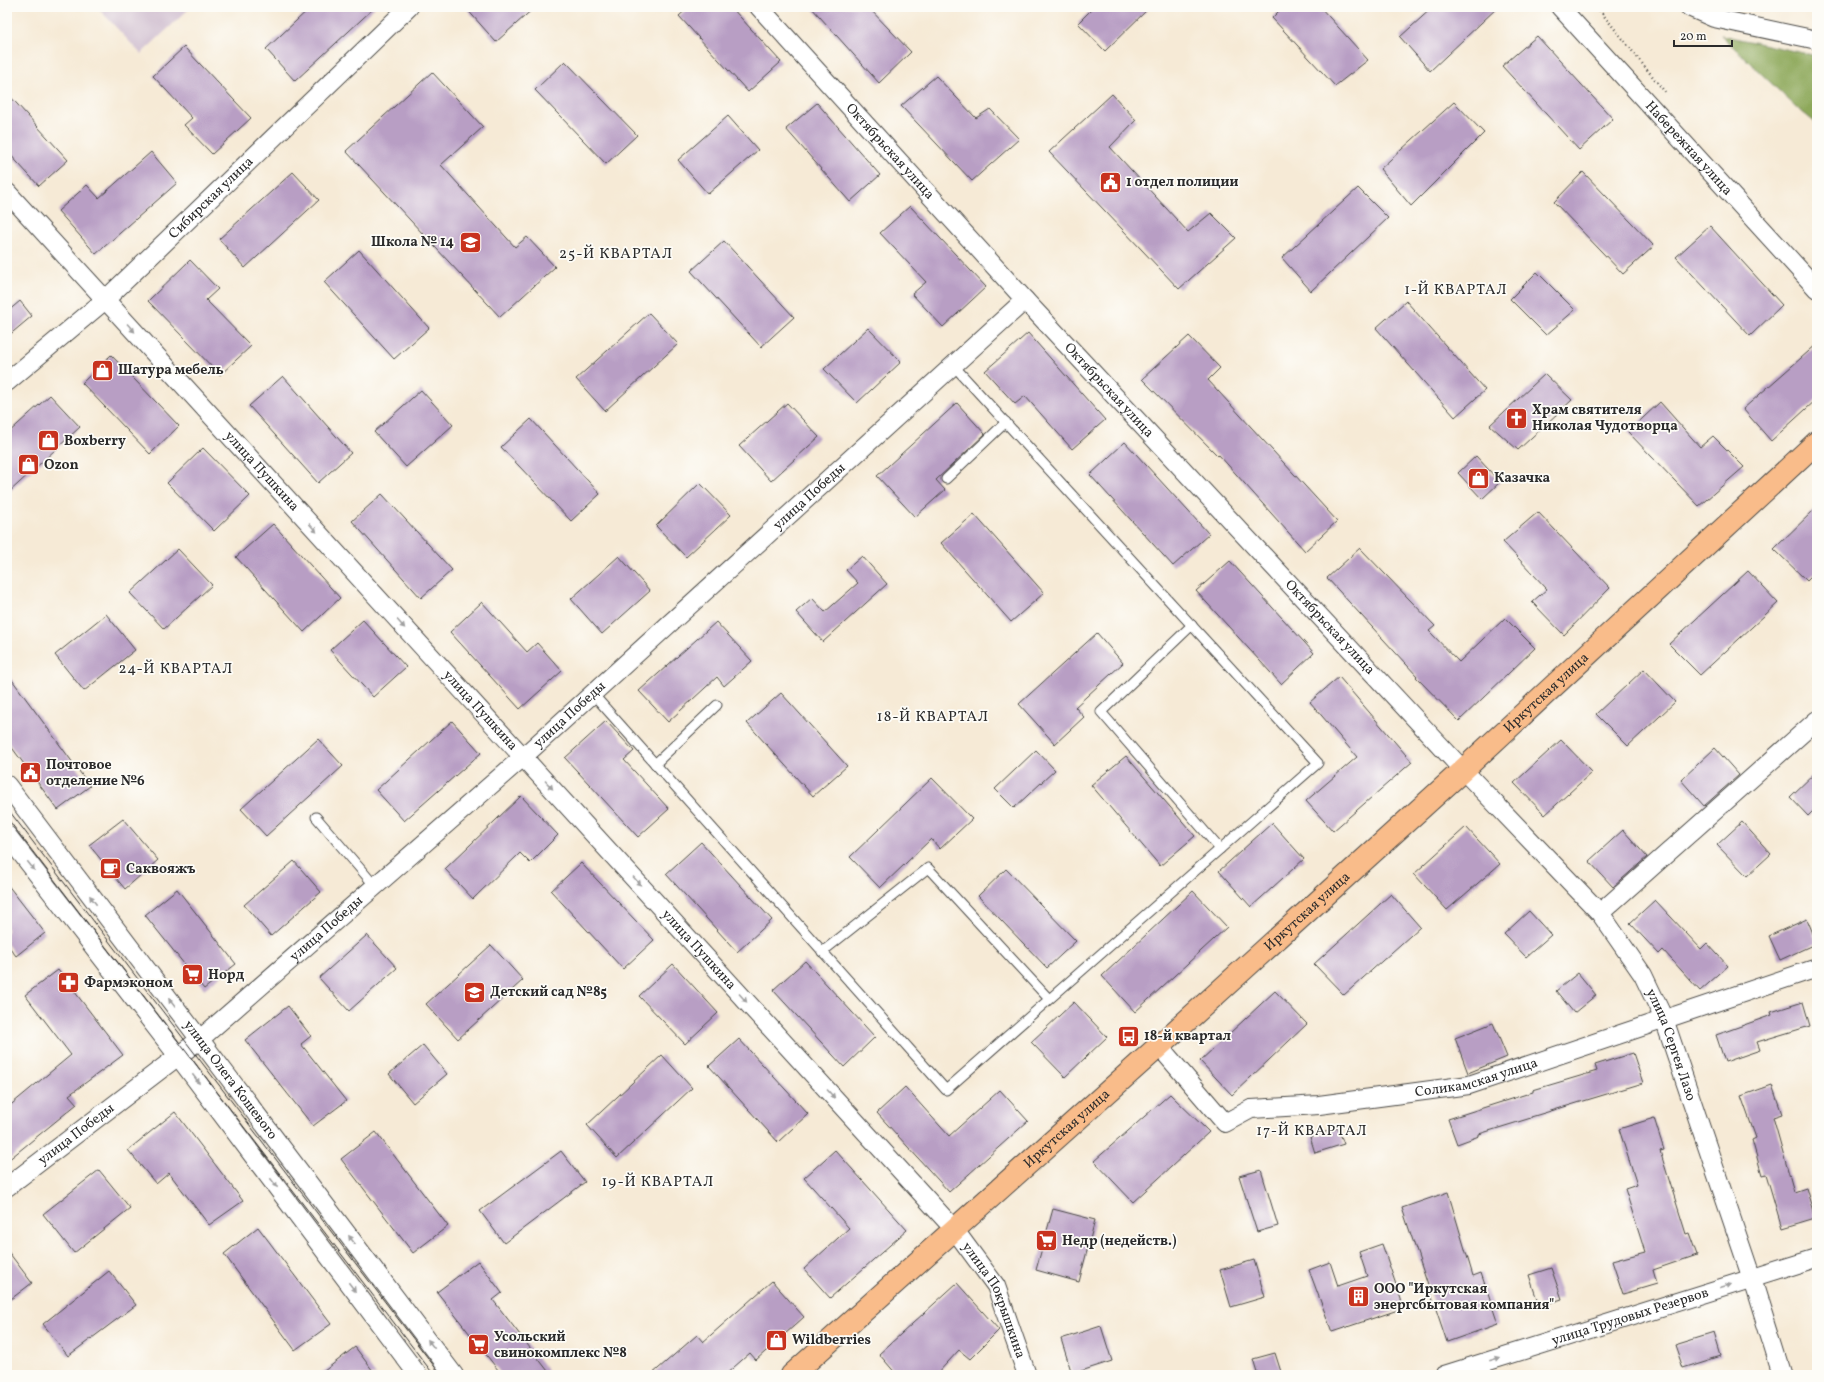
<svg xmlns="http://www.w3.org/2000/svg" width="1824" height="1382" viewBox="0 0 1824 1382" font-family="Vollkorn,serif">
<rect width="100%" height="100%" fill="#fdfcf7"/>
<filter id="ink" filterUnits="userSpaceOnUse"><feTurbulence type="fractalNoise" baseFrequency=".025" numOctaves="2"/><feDisplacementMap in="SourceGraphic" scale="8" xChannelSelector="R" yChannelSelector="G"/><feConvolveMatrix kernelMatrix="1 2 1 2 8 2 1 2 1" color-interpolation-filters="sRGB"/></filter>
<filter id="wash" filterUnits="userSpaceOnUse"><feTurbulence type="fractalNoise" baseFrequency=".012" numOctaves="4" result="noise"/><feDisplacementMap in="SourceGraphic" scale="16" xChannelSelector="R" yChannelSelector="G"/><feGaussianBlur stdDeviation="0.9" result="paint"/><feColorMatrix in="noise" values="0 0 0 0 0 0 0 0 0 0 0 0 0 0 0 0 0 1.4 0 .05"/><feComposite in="paint" operator="in"/></filter>
<g filter="url(#wash)">
<rect width="100%" height="100%" fill="#f6ead6"/>
<polygon fill="#cfbdcf" points="97,7 191,7 141,54"/>
<polygon fill="#8da85a" stroke="#5c6a42" points="1721,35 1817,56 1817,124 1796,107"/>
<g id="blocks">
<g fill="#b89ec4">
<polygon points="311,7 375,7 295,81 266,49"/>
<polygon points="465,7 535,7 496,42"/>
<polygon points="689,7 731,7 781,62 748,92 679,16"/>
<polygon points="811,7 868,7 911,52 879,83"/>
<polygon points="1094,7 1150,7 1105,51 1078,23"/>
<polygon points="1283,7 1320,7 1368,60 1335,86 1272,18"/>
<polygon points="1433,7 1498,7 1430,71 1400,37"/>
<polygon points="1537,36 1613,119 1579,150 1502,66"/>
<polygon points="184,47 251,118 212,154 184,125 192,118 153,76"/>
<polygon points="565,61 637,135 606,164 535,90"/>
<polygon points="432,72 483,127 441,165 515,247 527,237 555,267 500,317 346,151"/>
<polygon points="936,76 976,118 990,109 1019,139 972,181 901,106"/>
<polygon points="7,93 68,160 39,186 7,151"/>
<polygon points="1112,94 1136,120 1110,147 1188,232 1211,213 1236,238 1179,289 1049,152"/>
<polygon points="1454,102 1484,133 1411,206 1380,169"/>
<polygon points="817,103 880,175 850,202 786,129"/>
<polygon points="728,116 758,150 708,194 678,160"/>
<polygon points="151,152 177,183 96,254 58,211 87,185 99,198"/>
<polygon points="293,172 319,200 245,268 219,239"/>
<polygon points="1583,172 1654,246 1623,274 1554,202"/>
<polygon points="1358,188 1388,218 1311,291 1282,258"/>
<polygon points="910,206 986,287 943,327 912,294 926,282 880,233"/>
<polygon points="1710,226 1782,305 1750,336 1676,257"/>
<polygon points="724,241 794,317 761,347 691,271"/>
<polygon points="359,250 429,328 394,359 324,282"/>
<polygon points="190,260 218,289 206,300 251,346 220,375 148,301"/>
<polygon points="1537,272 1575,310 1546,335 1510,299"/>
<polygon points="20,301 32,316 7,337 7,312"/>
<polygon points="1406,301 1485,390 1455,417 1376,328"/>
<polygon points="649,313 678,344 605,411 576,379"/>
<polygon points="868,328 901,362 857,403 824,369"/>
<polygon points="1028,333 1105,420 1072,449 1025,396 1015,404 985,371"/>
<polygon points="1189,336 1220,368 1208,380 1337,521 1305,551 1219,455 1218,456 1142,379"/>
<polygon points="1817,344 1817,399 1771,441 1743,409"/>
<polygon points="111,355 179,426 150,454 82,383"/>
<polygon points="1545,374 1572,400 1518,450 1490,425"/>
<polygon points="283,376 351,453 318,483 249,406"/>
<polygon points="421,390 453,425 406,467 374,432"/>
<polygon points="50,395 80,427 7,494 7,434"/>
<polygon points="1660,402 1700,447 1713,436 1744,467 1699,506 1628,432"/>
<polygon points="787,403 819,437 771,481 739,446"/>
<polygon points="957,403 985,434 936,480 945,490 915,517 877,476"/>
<polygon points="531,419 600,494 571,521 501,447"/>
<polygon points="1125,442 1209,534 1173,566 1090,475"/>
<polygon points="203,448 250,496 214,531 167,483"/>
<polygon points="1476,456 1500,482 1482,499 1458,473"/>
<polygon points="700,483 731,515 686,557 656,526"/>
<polygon points="382,494 452,570 421,598 352,521"/>
<polygon points="1817,507 1817,571 1807,581 1774,549"/>
<polygon points="1538,512 1610,588 1564,635 1532,602 1547,589 1503,542"/>
<polygon points="974,514 1044,593 1011,622 941,543"/>
<polygon points="273,524 340,598 304,632 236,557"/>
<polygon points="1360,548 1435,626 1429,631 1459,662 1505,618 1535,648 1459,721 1416,677 1417,676 1327,578"/>
<polygon points="178,549 212,585 164,629 130,593"/>
<polygon points="619,556 650,591 602,634 571,599"/>
<polygon points="862,556 887,584 823,642 796,612 812,598 825,612 858,583 846,570"/>
<polygon points="1230,561 1314,653 1281,684 1196,591"/>
<polygon points="1748,571 1778,603 1700,675 1669,644"/>
<polygon points="482,602 527,652 537,643 562,671 520,709 450,632"/>
<polygon points="106,614 135,650 84,691 55,655"/>
<polygon points="363,620 406,667 373,697 330,650"/>
<polygon points="716,622 752,661 724,686 717,677 668,722 639,691"/>
<polygon points="1097,633 1123,663 1075,707 1084,717 1055,744 1019,704"/>
<polygon points="1644,669 1675,702 1628,746 1596,714"/>
<polygon points="7,673 90,786 58,810 7,741"/>
<polygon points="1339,677 1412,762 1333,831 1306,801 1357,757 1310,702"/>
<polygon points="781,693 847,766 813,796 747,723"/>
<polygon points="452,721 481,753 404,821 376,790"/>
<polygon points="606,721 634,751 624,760 669,809 638,837 565,758"/>
<polygon points="318,739 343,766 266,836 241,809"/>
<polygon points="1561,740 1592,772 1545,815 1514,783"/>
<polygon points="1715,748 1739,775 1704,806 1681,780"/>
<polygon points="1036,750 1055,770 1014,808 995,789"/>
<polygon points="1126,756 1195,836 1160,866 1091,785"/>
<polygon points="1817,771 1817,807 1808,816 1790,797"/>
<polygon points="932,778 972,819 940,849 931,839 880,888 850,857"/>
<polygon points="521,796 558,835 530,863 520,853 473,899 445,869"/>
<polygon points="123,819 158,860 125,889 89,845"/>
<polygon points="1742,822 1771,854 1747,876 1717,845"/>
<polygon points="1272,823 1304,859 1251,907 1219,871"/>
<polygon points="1466,827 1500,864 1447,910 1414,874"/>
<polygon points="1623,830 1647,857 1613,887 1589,861"/>
<polygon points="701,842 772,920 737,952 666,874"/>
<polygon points="294,861 321,892 271,936 244,905"/>
<polygon points="581,863 654,940 623,969 551,891"/>
<polygon points="1006,869 1076,941 1047,968 978,896"/>
<polygon points="7,884 45,933 16,956 7,944"/>
<polygon points="177,889 236,964 204,989 145,915"/>
<polygon points="1193,891 1227,927 1135,1012 1102,976"/>
<polygon points="1391,894 1420,927 1344,995 1314,964"/>
<polygon points="1655,900 1701,949 1707,943 1728,966 1700,991 1663,950 1659,954 1630,923"/>
<polygon points="1529,911 1551,935 1526,957 1504,934"/>
<polygon points="1807,919 1817,943 1780,960 1769,936"/>
<polygon points="367,935 397,968 349,1011 319,978"/>
<polygon points="491,945 523,980 458,1039 426,1004"/>
<polygon points="805,961 875,1037 844,1067 773,990"/>
<polygon points="673,964 718,1013 685,1044 639,996"/>
<polygon points="58,970 123,1055 69,1095 77,1104 7,1161 7,1108 71,1055 25,995"/>
<polygon points="1578,973 1596,995 1574,1013 1556,991"/>
<polygon points="1275,991 1307,1024 1232,1095 1200,1061"/>
<polygon points="1074,1002 1107,1037 1065,1077 1031,1042"/>
<polygon points="1803,1002 1810,1026 1757,1042 1760,1050 1725,1062 1716,1035 1772,1015 1771,1012"/>
<polygon points="288,1006 311,1036 301,1044 346,1101 313,1126 245,1040"/>
<polygon points="1493,1023 1507,1057 1468,1073 1455,1038"/>
<polygon points="739,1039 808,1114 778,1142 709,1066"/>
<polygon points="423,1045 447,1074 413,1103 389,1074"/>
<polygon points="1633,1053 1643,1083 1531,1117 1531,1118 1479,1134 1479,1136 1457,1144 1448,1119 1533,1092 1533,1090 1597,1071 1595,1065"/>
<polygon points="662,1055 692,1088 617,1158 587,1125"/>
<polygon points="1772,1085 1782,1114 1773,1117 1794,1192 1806,1188 1815,1218 1782,1228 1766,1174 1762,1175 1752,1140 1756,1138 1741,1096"/>
<polygon points="905,1087 949,1136 1000,1090 1028,1121 949,1192 877,1113"/>
<polygon points="1170,1094 1209,1132 1133,1202 1094,1161"/>
<polygon points="175,1112 243,1201 209,1225 169,1173 156,1184 128,1150"/>
<polygon points="1654,1118 1664,1150 1660,1151 1686,1234 1689,1233 1697,1255 1653,1270 1657,1284 1623,1294 1612,1261 1645,1252 1625,1189 1637,1185 1619,1129"/>
<polygon points="1338,1128 1344,1144 1315,1153 1310,1137"/>
<polygon points="376,1132 448,1226 413,1253 341,1159"/>
<polygon points="835,1150 907,1230 830,1298 804,1269 849,1228 804,1178"/>
<polygon points="561,1151 585,1182 504,1243 480,1211"/>
<polygon points="99,1170 130,1208 74,1253 43,1214"/>
<polygon points="1261,1170 1278,1226 1257,1232 1239,1176"/>
<polygon points="1448,1192 1473,1276 1481,1273 1498,1324 1447,1342 1402,1208"/>
<polygon points="1053,1209 1095,1220 1079,1282 1036,1270"/>
<polygon points="258,1227 331,1324 295,1350 224,1254"/>
<polygon points="1382,1244 1404,1308 1332,1332 1309,1270 1330,1262 1338,1286 1367,1276 1359,1252"/>
<polygon points="7,1250 32,1283 7,1302"/>
<polygon points="1254,1260 1265,1297 1231,1307 1220,1270"/>
<polygon points="478,1261 502,1293 493,1300 551,1375 502,1375 437,1292"/>
<polygon points="1551,1268 1562,1299 1539,1306 1529,1275"/>
<polygon points="109,1271 136,1305 68,1356 43,1324"/>
<polygon points="772,1281 804,1317 756,1360 750,1353 725,1375 651,1375 697,1335 703,1342"/>
<polygon points="957,1283 999,1330 970,1359 959,1350 936,1375 897,1375 879,1354"/>
<polygon points="1101,1326 1112,1361 1072,1374 1061,1339"/>
<polygon points="1714,1333 1721,1356 1683,1368 1675,1345"/>
<polygon points="355,1347 376,1375 319,1375"/>
<polygon points="1275,1353 1282,1375 1258,1375 1253,1359"/>
</g>
</g>
</g>
<g filter="url(#ink)">
<use href="#blocks" fill-opacity="0" stroke="#494845" stroke-width="1"/>
<g fill="none" stroke-linecap="round" stroke-linejoin="round">
<defs>
<g id="lane">
<polyline points="946,479 1006,422"/>
<polyline points="1192,625 1101,712 1220,849"/>
<polyline points="592,693 946,1090 1318,763 953,365"/>
<polyline points="655,764 717,705"/>
<polyline points="316,817 375,886"/>
<polyline points="822,952 928,868 1049,999"/>
</g>
<g id="street">
<path id="s1" d="M759 7 1025 300 1463 770 1600 913 1643 975 1664 1019 1752 1279 1782 1375"/>
<path id="s2" d="M1560 7 1817 289"/>
<polyline points="1689,7 1714,18 1817,40"/>
<path id="s3" d="M7 192 954 1229 996 1286 1027 1375"/>
<path id="s4" d="M7 382 105 300 409 7"/>
<path id="s5" d="M7 785 454 1375"/>
<polyline points="7,835 178,1056 418,1375"/>
<polyline points="1600,913 1817,720"/>
<path id="s6" d="M1159 1046 1225 1123 1251 1109 1319 1105 1469 1085 1817 968"/>
<path id="s7" d="M7 1187 199 1040 523 757 1025 300"/>
<path id="s8" d="M1444 1375 1817 1258"/>
</g>
<g id="primary">
<path id="s9" d="M792 1375 1159 1046 1463 770 1817 442"/>
</g>
</defs>
<use href="#lane" stroke="#494845" stroke-width="11"/>
<use href="#street" stroke="#494845" stroke-width="20"/>
<use href="#primary" stroke="#494845" stroke-width="24"/>
<polyline stroke="#494845" stroke-width="2.5" stroke-dasharray="1 3" stroke-linecap="butt" points="1597,7 1665,92"/>
<use href="#lane" stroke="#fff" stroke-width="9"/>
<use href="#street" stroke="#fff" stroke-width="18"/>
<use href="#primary" stroke="#f9bc8a" stroke-width="22"/>
<g stroke="#2b2b2b" stroke-width="1">
<polyline points="7,808 441,1375"/>
<polyline points="7,818 434,1375"/>
</g>
</g>
<defs><path id="oneway-solid" d="M-6-.8H1V-3.2L6.5 0L1 3.2V.8H-6Z"/></defs>
<g fill="#a0a0a0">
<use href="#oneway-solid" transform="translate(131 328) rotate(48)"/>
<use href="#oneway-solid" transform="translate(313 528) rotate(48)"/>
<use href="#oneway-solid" transform="translate(401 624) rotate(48)"/>
<use href="#oneway-solid" transform="translate(549 785) rotate(48)"/>
<use href="#oneway-solid" transform="translate(31 866) rotate(52)"/>
<use href="#oneway-solid" transform="translate(637 881) rotate(48)"/>
<use href="#oneway-solid" transform="translate(93 900) rotate(-127)"/>
<use href="#oneway-solid" transform="translate(743 998) rotate(48)"/>
<use href="#oneway-solid" transform="translate(172 1003) rotate(-127)"/>
<use href="#oneway-solid" transform="translate(196 1079) rotate(53)"/>
<use href="#oneway-solid" transform="translate(831 1094) rotate(48)"/>
<use href="#oneway-solid" transform="translate(274 1183) rotate(53)"/>
<use href="#oneway-solid" transform="translate(352 1240) rotate(-127)"/>
<use href="#oneway-solid" transform="translate(352 1287) rotate(53)"/>
<use href="#oneway-solid" transform="translate(1726 1287) rotate(-17)"/>
<use href="#oneway-solid" transform="translate(431 1344) rotate(-127)"/>
<use href="#oneway-solid" transform="translate(1495 1359) rotate(-17)"/>
</g>
</g>
<defs>
<symbol id="civic-square" viewBox="-11 -11 22 22"><rect x="-9" y="-9" width="18" height="18" rx="4" fill="#c8321e" stroke="#fdfcf7"/><path d="M-.6-6.5H3V-4.5H.6V-3L4-1V1h2V6H-6V1h2V-1L-.6-3ZM-1.2 2.5V6h2.4V2.5Z" fill="#fff"/></symbol>
<symbol id="school-square" viewBox="-11 -11 22 22"><rect x="-9" y="-9" width="18" height="18" rx="4" fill="#c8321e" stroke="#fdfcf7"/><path d="M0-5L7-2L0 1L-7-2ZM-4 1L0 2.5L4 1V4Q0 6-4 4Z" fill="#fff"/></symbol>
<symbol id="shop-square" viewBox="-11 -11 22 22"><rect x="-9" y="-9" width="18" height="18" rx="4" fill="#c8321e" stroke="#fdfcf7"/><path d="M-5-2.5h2.3a2.7 3.5 0 0 1 5.4 0H5L5.5 6h-11ZM-1.5-2.5h3a1.5 2.3 0 0 0-3 0Z" fill="#fff"/></symbol>
<symbol id="church-square" viewBox="-11 -11 22 22"><rect x="-9" y="-9" width="18" height="18" rx="4" fill="#c8321e" stroke="#fdfcf7"/><path d="M-1.2-6h2.4v3.5h3.3v2.4h-3.3V6h-2.4V-.1h-3.3v-2.4h3.3Z" fill="#fff"/></symbol>
<symbol id="cafe-square" viewBox="-11 -11 22 22"><rect x="-9" y="-9" width="18" height="18" rx="4" fill="#c8321e" stroke="#fdfcf7"/><path d="M-5.5-4.5H6V0H3Q3 3.5 0 3.5H-2.5Q-5.5 3.5-5.5 0ZM3-3.2v2h1.7v-2ZM-6 4.5H4V6H-6Z" fill="#fff"/></symbol>
<symbol id="supermarket-square" viewBox="-11 -11 22 22"><rect x="-9" y="-9" width="18" height="18" rx="4" fill="#c8321e" stroke="#fdfcf7"/><path d="M-6-5.5h2.5l.6 2H6L4.5 2H-2.5L-4.4-4H-6ZM-1.5 3.2a1.3 1.3 0 1 0 .1 0ZM3 3.2a1.3 1.3 0 1 0 .1 0Z" fill="#fff"/></symbol>
<symbol id="pharmacy-square" viewBox="-11 -11 22 22"><rect x="-9" y="-9" width="18" height="18" rx="4" fill="#c8321e" stroke="#fdfcf7"/><path d="M-2-6h4v4h4v4h-4v4h-4v-4h-4v-4h4Z" fill="#fff"/></symbol>
<symbol id="bus-square" viewBox="-11 -11 22 22"><rect x="-9" y="-9" width="18" height="18" rx="4" fill="#c8321e" stroke="#fdfcf7"/><path d="M-5-6H5V4H4V6H2V4H-2V6H-4V4H-5ZM-3.5-4V0h7V-4ZM-3.5 1.2v1.5H-2V1.2ZM2 1.2v1.5H3.5V1.2Z" fill="#fff"/></symbol>
<symbol id="building-square" viewBox="-11 -11 22 22"><rect x="-9" y="-9" width="18" height="18" rx="4" fill="#c8321e" stroke="#fdfcf7"/><path d="M-4-6H4V6H1V3H-1V6H-4ZM-2.5-4.3h1.7v1.8h-1.7ZM.8-4.3h1.7v1.8H.8ZM-2.5-1h1.7V.8h-1.7ZM.8-1h1.7V.8H.8Z" fill="#fff"/></symbol>
</defs>
<g fill-rule="evenodd">
<use href="#civic-square" x="1098" y="170" width="25" height="25"/>
<use href="#school-square" x="458" y="230" width="25" height="25"/>
<use href="#shop-square" x="90" y="358" width="25" height="25"/>
<use href="#church-square" x="1504" y="406" width="25" height="25"/>
<use href="#shop-square" x="36" y="428" width="25" height="25"/>
<use href="#shop-square" x="16" y="452" width="25" height="25"/>
<use href="#shop-square" x="1466" y="466" width="25" height="25"/>
<use href="#civic-square" x="18" y="760" width="25" height="25"/>
<use href="#cafe-square" x="98" y="856" width="25" height="25"/>
<use href="#supermarket-square" x="180" y="962" width="25" height="25"/>
<use href="#pharmacy-square" x="56" y="970" width="25" height="25"/>
<use href="#school-square" x="462" y="980" width="25" height="25"/>
<use href="#bus-square" x="1116" y="1024" width="25" height="25"/>
<use href="#supermarket-square" x="1034" y="1228" width="25" height="25"/>
<use href="#building-square" x="1346" y="1284" width="25" height="25"/>
<use href="#shop-square" x="764" y="1328" width="25" height="25"/>
<use href="#supermarket-square" x="466" y="1332" width="25" height="25"/>
</g>
<g text-anchor="middle" dominant-baseline="central" stroke-width="3.5" stroke-linejoin="round" paint-order="stroke">
<g font-size="14" fill="#2b2b2b" stroke="#fdfcf7">
<text stroke="none"><textPath href="#s2" startOffset="191">Набережная улица</textPath></text>
<text stroke="none"><textPath href="#s1" startOffset="195">Октябрьская улица</textPath></text>
<text stroke="none"><textPath href="#s4" startOffset="275">Сибирская улица</textPath></text>
<text stroke="none"><textPath href="#s1" startOffset="519">Октябрьская улица</textPath></text>
<text stroke="none"><textPath href="#s3" startOffset="378">улица Пушкина</textPath></text>
<text stroke="none"><textPath href="#s7" startOffset="1059">улица Победы</textPath></text>
<text stroke="none"><textPath href="#s1" startOffset="843">Октябрьская улица</textPath></text>
<text stroke="none"><textPath href="#s9" startOffset="1017">Иркутская улица</textPath></text>
<text stroke="none"><textPath href="#s3" startOffset="702">улица Пушкина</textPath></text>
<text stroke="none"><textPath href="#s7" startOffset="735">улица Победы</textPath></text>
<text stroke="none"><textPath href="#s9" startOffset="693">Иркутская улица</textPath></text>
<text stroke="none"><textPath href="#s7" startOffset="411">улица Победы</textPath></text>
<text stroke="none"><textPath href="#s3" startOffset="1026">улица Пушкина</textPath></text>
<text stroke="none"><textPath href="#s1" startOffset="1387">улица Сергея Лазо</textPath></text>
<text stroke="none"><textPath href="#s6" startOffset="359">Соликамская улица</textPath></text>
<text stroke="none"><textPath href="#s5" startOffset="370">улица Олега Кошевого</textPath></text>
<text stroke="none"><textPath href="#s9" startOffset="369">Иркутская улица</textPath></text>
<text stroke="none"><textPath href="#s7" startOffset="87">улица Победы</textPath></text>
<text stroke="none"><textPath href="#s3" startOffset="1487">улица Покрышкина</textPath></text>
<text stroke="none"><textPath href="#s8" startOffset="195">улица Трудовых Резервов</textPath></text>
</g>
<g font-size="14" font-weight="bold" fill="#2b2b2b" stroke="#fdfcf7" text-anchor="start">
<text x="1126" y="182">1 отдел полиции</text>
<text x="454" y="242" text-anchor="end">Школа № 14</text>
<text x="118" y="370">Шатура мебель</text>
<text x="1532" y="410">Храм святителя<tspan x="1532" dy="16">Николая Чудотворца</tspan></text>
<text x="64" y="441">Boxberry</text>
<text x="44" y="465">Ozon</text>
<text x="1494" y="478">Казачка</text>
<text x="46" y="765">Почтовое<tspan x="46" dy="16">отделение №6</tspan></text>
<text x="126" y="869">Саквояжъ</text>
<text x="208" y="975">Норд</text>
<text x="84" y="983">Фармэконом</text>
<text x="490" y="992">Детский сад №85</text>
<text x="1144" y="1036">18-й квартал</text>
<text x="1062" y="1241">Недр (недейств.)</text>
<text x="1374" y="1289">ООО "Иркутская<tspan x="1374" dy="16">энергсбытовая компания"</tspan></text>
<text x="494" y="1337">Усольский<tspan x="494" dy="16">свинокомплекс №8</tspan></text>
<text x="792" y="1340">Wildberries</text>
</g>
<g font-size="15" letter-spacing="1" fill="#2b2b2b" stroke="#fdfcf7">
<text x="616" y="254">25-Й КВАРТАЛ</text>
<text x="1456" y="290">1-Й КВАРТАЛ</text>
<text x="176" y="669">24-Й КВАРТАЛ</text>
<text x="933" y="717">18-Й КВАРТАЛ</text>
<text x="1312" y="1131">17-Й КВАРТАЛ</text>
<text x="658" y="1182">19-Й КВАРТАЛ</text>
</g>
</g>
<rect width="1824" height="1382" fill="none" stroke="#fdfcf7" stroke-width="24"/>
<path d="M1674 40v6h58v-6" fill="none" stroke="#2b2b2b" stroke-width="2"/>
<text x="1680" y="40" font-size="12" fill="#2b2b2b" stroke="#fdfcf7" stroke-width="3" paint-order="stroke">20 m</text>
</svg>
